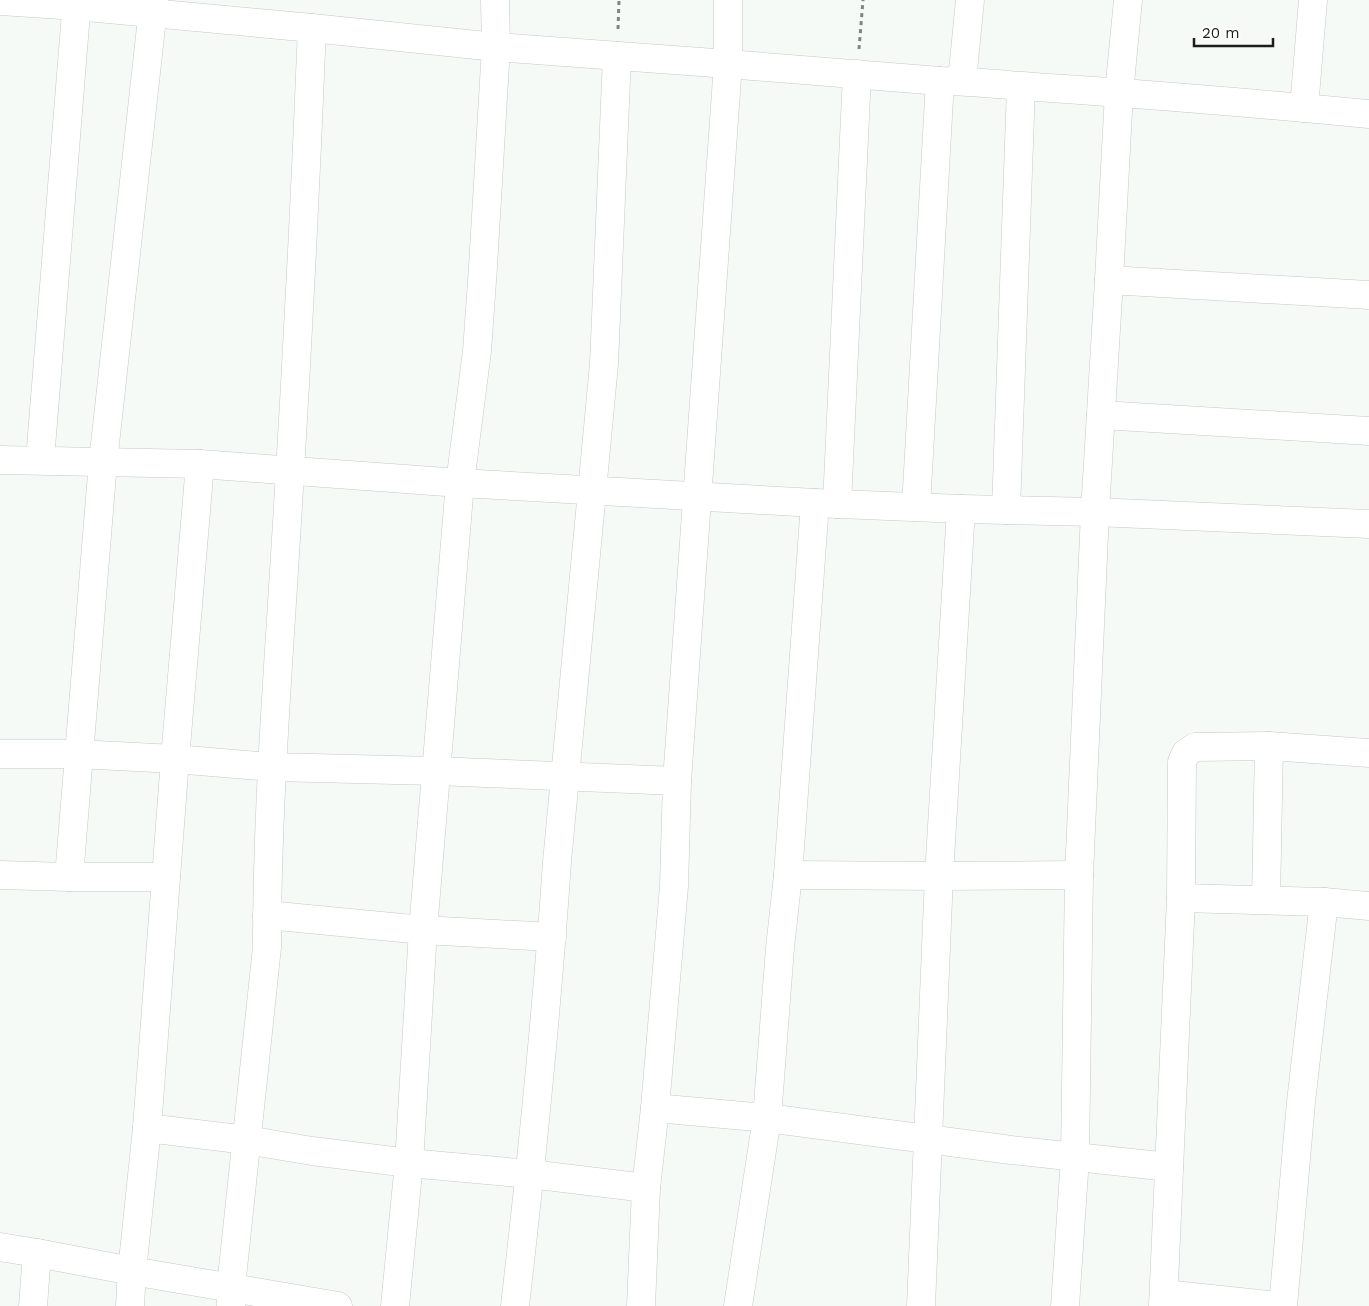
<svg xmlns="http://www.w3.org/2000/svg" width="1369" height="1306" viewBox="0 0 1369 1306" font-family="'Work Sans',sans-serif">
<rect width="100%" height="100%" fill="#f6faf7"/>
<g fill="none" stroke-linecap="round" stroke-linejoin="round">
<defs>
<g id="minor">
<path d="M0 1 76 6 312 28 496 47 728 64 940 81C976 81 1013 86 1050 88 1156 95 1263 104 1369 114"/>
<polyline points="962,81 970,0"/>
<polyline points="1304,108 1313,0"/>
<polyline points="1109,280 1369,295"/>
<polyline points="1101,415 1369,431"/>
<polyline points="0,460 200,464 460,483 815,503 961,509 1095,512 1369,524"/>
<polyline points="40,460 77,0"/>
<polyline points="837,504 857,74"/>
<polyline points="916,507 940,81"/>
<polyline points="1006,510 1021,87"/>
<polyline points="0,754 78,754 175,759 272,767 436,771 677,781"/>
<polyline points="0,875 69,877 166,877"/>
<polyline points="788,875 939,876 1079,875"/>
<polyline points="69,877 103,462 154,0"/>
<polyline points="1181,898 1324,902 1369,906"/>
<polyline points="1266,900 1269,746"/>
<polyline points="267,915 423,930 552,937"/>
<polyline points="655,1108 767,1118 1011,1150 1169,1167"/>
<polyline points="147,1128 247,1140 312,1151 409,1163 530,1174 646,1188"/>
<polyline points="0,1247 37,1253 132,1271 338,1306"/>
<polyline points="1164,1294 1279,1306"/>
<polyline points="33,1306 37,1253"/>
<polyline points="130,1306 132,1271 147,1128 175,759 200,464"/>
<path d="M231 1306V1287L267 947C267 816 277 685 285 555 296 379 305 203 312 28"/>
<polyline points="395,1306 409,1163 423,930 460,483 477,351 483,267 496,47 495,0"/>
<path d="M515 1306C532 1158 547 1010 557 862L604 364 617 56"/>
<polyline points="641,1306 646,1188 655,1108 674,886 677,781 728,64 728,0"/>
<polyline points="738,1306 767,1118 780,948 788,875 815,503"/>
<polyline points="921,1306 939,876 961,509"/>
<polyline points="1065,1306 1075,1158 1079,875 1095,512 1109,280 1119,93 1128,0"/>
<polyline points="1163,1306 1181,898 1182,762 1186,753 1195,747 1269,746 1369,753"/>
<polyline points="1283,1306 1301,1102 1324,902"/>
</g>
</defs>
<use href="#minor" stroke="#c5c9c5" stroke-width="29"/>
<g stroke="#808381" stroke-width="3" stroke-dasharray="4 4" stroke-linecap="butt">
<polyline points="618,29 619,0"/>
<polyline points="859,49 863,0"/>
</g>
<use href="#minor" stroke="#fff" stroke-width="28"/>
</g>
<path d="M1194 38v8h79v-8" fill="none" stroke="#1c1e1c" stroke-width="2.5"/>
<text x="1202" y="38" font-size="15" fill="#1c1e1c" stroke="#ffffff" stroke-width="4" paint-order="stroke">20 m</text>
</svg>
